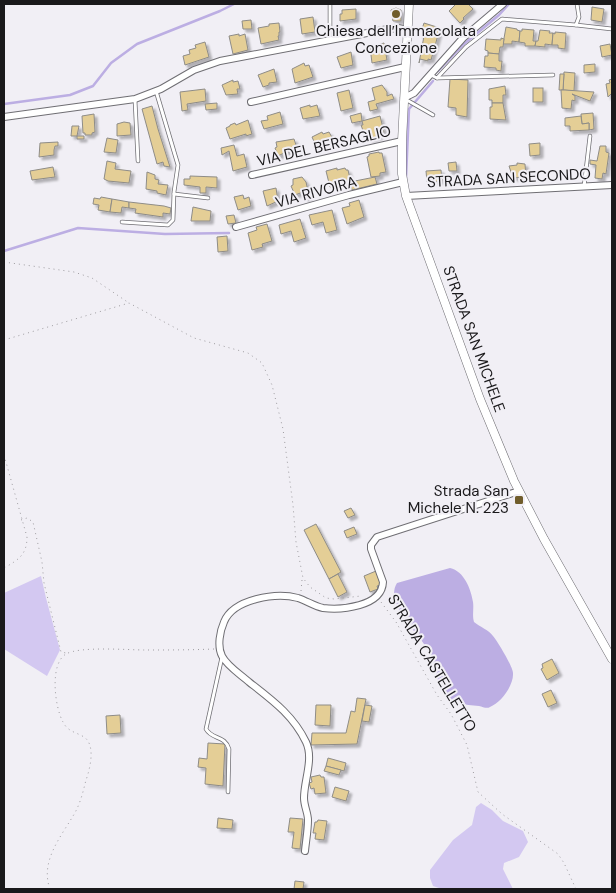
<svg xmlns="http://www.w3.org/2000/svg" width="616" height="893" viewBox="0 0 616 893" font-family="'DM Sans',sans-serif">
<defs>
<filter id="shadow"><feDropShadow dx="3" dy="3" stdDeviation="1" flood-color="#0004"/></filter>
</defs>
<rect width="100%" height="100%" fill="#f1eff5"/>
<g fill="#d3c8f1">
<polygon points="41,576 46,598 60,650 47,676 4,649 4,593"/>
<polygon points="481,803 492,810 503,821 523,831 528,842 519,857 504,863 503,869 513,889 442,889 433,886 430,878 430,870 453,840 472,825 476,807"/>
</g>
<path fill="#bcaee3" d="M450 568C464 571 471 589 473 602 474 609 472 615 474 622 480 627 489 630 493 636 498 642 513 667 513 673 514 685 501 703 490 707 487 709 483 707 479 706 465 705 450 703 441 691 437 678 434 662 428 650 418 632 384 604 397 583Z"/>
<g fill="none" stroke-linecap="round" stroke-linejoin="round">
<g stroke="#bcaee3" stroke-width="2.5">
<polyline points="438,71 464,44 499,15 509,4"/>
<polyline points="4,104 70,95 93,86 111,63 137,44 220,11 234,4"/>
<polyline points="406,178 409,109 433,81"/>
<polyline points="4,251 78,228 165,234 229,233"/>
</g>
</g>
<g fill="#e4ce96" stroke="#8e8c87" filter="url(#shadow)">
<polygon points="456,4 468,4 473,9 463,18 464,19 460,23 449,11"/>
<polygon points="592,7 604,9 602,22 591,20"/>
<polygon points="396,8 401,10 401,21 393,21 391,10"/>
<polygon points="356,9 356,19 340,21 340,14 342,14 342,10"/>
<polygon points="313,17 315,32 302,34 300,19"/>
<polygon points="251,20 252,29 243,29 242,21"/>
<polygon points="279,23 280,32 279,32 279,36 278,36 279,40 261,44 258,28 269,26 269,24"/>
<polygon points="424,23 440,28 431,60 428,59 428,61 420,59 419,63 424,36 420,35"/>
<polygon points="506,27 517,29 517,30 520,31 519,42 512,41 512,44 503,44"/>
<polygon points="522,29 534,30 533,41 536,41 535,46 525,46 525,43 519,42 520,31 522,31"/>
<polygon points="540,30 550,31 549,33 553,33 552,45 545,44 545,47 535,46 536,41 538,41"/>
<polygon points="555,32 566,33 565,49 558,48 558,45 552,45 553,33 555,34"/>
<polygon points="239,34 239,36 245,34 248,50 233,54 229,36"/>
<polygon points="501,38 504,39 503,47 500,47 499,54 488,53 488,51 485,50 486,39 501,40"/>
<polygon points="205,42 209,57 185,65 183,56 190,54 189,50 196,48 195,45"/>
<polygon points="384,43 387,60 372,63 370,47"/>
<polygon points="610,44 612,55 602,57 600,46"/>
<polygon points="351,52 353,65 341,68 337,57"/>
<polygon points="488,53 499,54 499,61 502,61 501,71 496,70 496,68 484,67 485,56 488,56"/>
<polygon points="304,63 305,66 309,65 313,77 295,83 292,69"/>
<polygon points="595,64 595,72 584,73 584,65"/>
<polygon points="274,69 277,82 269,83 269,85 263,87 258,75"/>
<polygon points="564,72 575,73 574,91 563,90"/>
<polygon points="560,74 564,74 563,90 559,90"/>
<polygon points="450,79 468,80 467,117 456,115 456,108 448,107"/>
<polygon points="612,79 612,93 608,97 606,84 610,83 609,80"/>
<polygon points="233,80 233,82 238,81 240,89 237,89 238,94 226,95 222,85"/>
<polygon points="382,85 387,92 387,96 392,94 394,99 376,104 378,109 370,111 368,102 375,100 372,88"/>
<polygon points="505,86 506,95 503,95 503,103 492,103 492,100 489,100 489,89"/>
<rect x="533" y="88" width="10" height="14"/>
<polygon points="205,89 206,101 187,104 188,110 182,111 180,92"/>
<polygon points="349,90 353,108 341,111 337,93"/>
<polygon points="561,90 565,90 594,92 590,101 572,94 575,96 575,101 572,100 571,109 562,108"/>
<polygon points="217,103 217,109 206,110 205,104"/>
<polygon points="492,103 503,103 506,120 490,119 490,107 492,107"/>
<polygon points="310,105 310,107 317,105 320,116 303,119 300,108"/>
<polygon points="152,106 158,129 170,167 164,166 163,162 157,164 142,109"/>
<polygon points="280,112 283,124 264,129 261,121 268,120 267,116"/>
<polygon points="361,113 362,121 352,123 350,116"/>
<polygon points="593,113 594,129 589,130 589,123 582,124 581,114"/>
<polygon points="94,114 95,132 92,133 92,135 85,135 85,133 83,133 82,116"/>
<polygon points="380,116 384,132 379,133 380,136 370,139 369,135 365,136 361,125 363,125 362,121"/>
<polygon points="581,116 582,124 589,123 589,130 570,131 570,126 565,126 565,118"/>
<polygon points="248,120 252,134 246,136 246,134 230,139 226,128 230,126 230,125 235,123 236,125"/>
<polygon points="124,122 130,123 131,135 117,136 117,124"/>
<polygon points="72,126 79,126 77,136 84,136 84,139 77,139 77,136 71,136"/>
<polygon points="322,132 323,134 329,132 334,141 326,142 327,145 319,147 319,145 316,146 312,137"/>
<polygon points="107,138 118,140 116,153 104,152"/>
<polygon points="294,139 298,151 294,152 293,150 286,152 278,156 275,148 277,147 276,142"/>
<polygon points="58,142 58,146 55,146 54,150 54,155 39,157 40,143"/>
<polygon points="540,143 540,155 530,156 529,144"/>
<polygon points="234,145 237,156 244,154 247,167 233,171 229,151 222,155 221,148"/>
<polygon points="600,146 606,146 606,152 609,153 606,174 603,173 602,179 595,178 596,165 590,164 590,160 597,161"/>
<polygon points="379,152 379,153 382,153 386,172 380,173 380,176 371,177 367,157 369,156 369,154"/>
<polygon points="107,161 116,163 115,169 131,171 129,183 108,181 104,179"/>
<polygon points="456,162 457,171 449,171 448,163"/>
<polygon points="517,163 525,164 526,177 513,178 509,166 517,165"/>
<polygon points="53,167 55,177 32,180 30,171"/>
<polygon points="337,168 337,170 345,168 346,170 348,170 351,183 330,187 326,171"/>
<polygon points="441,170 442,181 427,182 426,171"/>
<polygon points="147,172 155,175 155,179 159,180 158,184 168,185 166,195 157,193 157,191 146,189"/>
<polygon points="190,176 217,177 217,188 206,187 206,193 200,193 200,187 184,185 184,179 190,179"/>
<polygon points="302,177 306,182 308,191 309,197 305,198 303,192 295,195 291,186 293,185 293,179"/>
<polygon points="375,177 377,184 352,190 351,185 355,183 355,181"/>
<polygon points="276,188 278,201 267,206 263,191"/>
<polygon points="243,195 244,199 249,197 251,206 238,210 234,197"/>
<polygon points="101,197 112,199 110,212 98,210 99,205 93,204 94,198 100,199"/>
<polygon points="112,199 129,202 129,208 122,207 121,213 110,212"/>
<polygon points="359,200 364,217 347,224 342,208 350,206 349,203"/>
<polygon points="129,202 164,206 171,208 170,214 163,213 163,217 135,213 136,209 129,208"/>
<polygon points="193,207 211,211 210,221 191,221"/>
<polygon points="332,210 337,230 326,233 323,222 312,225 309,215"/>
<polygon points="234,215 236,223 228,224 226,216"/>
<polygon points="300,219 306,238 294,242 291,231 281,234 279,225"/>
<polygon points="267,224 272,241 262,244 263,247 252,250 248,233 257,230 256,227"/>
<polygon points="227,236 228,251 218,252 217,237"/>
<polygon points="351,508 355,515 348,518 344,511"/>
<polygon points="316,524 341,572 329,579 304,530"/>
<polygon points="354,527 357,534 347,538 344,531"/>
<polygon points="376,571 381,585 377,586 378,589 370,592 364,576"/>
<polygon points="338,574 347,592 338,597 329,579"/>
<polygon points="552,659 559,673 547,680 541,669 543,668 542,664"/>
<polygon points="551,690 557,703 548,707 542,694"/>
<polygon points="357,698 366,699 357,744 311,745 312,733 346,733 351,711 355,712"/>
<polygon points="316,705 331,705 330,726 315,725"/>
<polygon points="365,705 372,706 369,722 362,721"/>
<polygon points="120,715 121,733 107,734 106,716"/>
<polygon points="208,743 225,744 223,786 205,784 206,768 198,767 199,758 207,759"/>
<polygon points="328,758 346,763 344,771 326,766"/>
<polygon points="326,766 341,770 339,775 324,771"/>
<polygon points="320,775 321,777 324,777 326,793 315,794 314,788 311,789 309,783 312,782 311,777"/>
<polygon points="335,787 349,791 346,801 332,797"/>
<polygon points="218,818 233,820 232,829 217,828"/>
<polygon points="290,818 303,819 300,849 292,848 294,832 288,832"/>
<polygon points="318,820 327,821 324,840 315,839 316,833 313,833 315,822 317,822"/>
<polygon points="295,881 304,882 303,889 294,889"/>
</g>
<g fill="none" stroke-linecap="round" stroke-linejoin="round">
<defs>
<g id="service">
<polyline points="330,4 330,40"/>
<polyline points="576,25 612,29"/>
<polyline points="431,75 437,78 466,47 502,19 576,25 579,17 577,4"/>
<polyline points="437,78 553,75"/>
<polyline points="405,99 433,115"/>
<polyline points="135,100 138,161"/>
<polyline points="584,187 590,136"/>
<polyline points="174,194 208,198"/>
<polyline points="122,222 168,225 173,220 174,192 178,165 156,91"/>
<path d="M222 657 206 729C212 740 225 735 229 749L228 792"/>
</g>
<g id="minor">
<polyline points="404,98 414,93 463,38 503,4"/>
<polyline points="251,102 405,67"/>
<polyline points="4,117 135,99 161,89 194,70 220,61 388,29 398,28 408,30"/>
<polyline points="252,175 402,141"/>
<polyline points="406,196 612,185"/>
<polyline points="236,227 349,195 403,182"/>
<path d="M305 851C306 841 308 830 308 820 308 813 304 806 304 798 304 780 314 759 306 742 293 715 272 700 249 682 240 674 227 666 222 656 217 646 220 631 224 622 233 599 276 592 298 598 307 601 314 606 323 608 341 610 382 607 383 582L371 549V545L377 537 519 491"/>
</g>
<polyline id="tertiary" points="409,4 402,141 402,174 406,196 480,399 514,481 544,539 612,659"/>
</defs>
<use href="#service" stroke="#6f6e73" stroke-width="4.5"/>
<use href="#minor" stroke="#6f6e73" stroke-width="8"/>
<use href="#tertiary" stroke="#6f6e73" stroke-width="9"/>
<g stroke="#9e9ca0" stroke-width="1" stroke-dasharray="1 4" stroke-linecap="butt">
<polyline points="4,262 74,272 92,278 129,303"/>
<polyline points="4,340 129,303 194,338 248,353 262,363 272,385 283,429 293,505 296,542 303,578 310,587 326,598 334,599 361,596"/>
<path d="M4 455 27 537C27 555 18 560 4 568"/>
<polyline points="21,520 27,518 33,522 42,562 44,583 61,652 66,653"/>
<polyline points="301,591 302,580"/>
<polyline points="381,602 396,622 437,695 451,714 467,745 478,792 502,814 558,854 564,863 576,889"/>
<path d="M50 889C40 862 60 838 73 816 80 805 83 792 86 780 90 769 96 745 84 737 76 732 68 732 63 722 55 708 49 664 66 654 80 646 128 650 145 650 168 650 191 650 214 649"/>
</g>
<use href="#service" stroke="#fff" stroke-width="3"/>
<use href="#minor" stroke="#fff" stroke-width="6"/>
<use href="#tertiary" stroke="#fff" stroke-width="8"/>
</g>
<g fill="#705d2b" stroke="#f1eff5" stroke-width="2">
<circle cx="396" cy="14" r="5"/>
<rect x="514" y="495" width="10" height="10" rx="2.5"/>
</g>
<g text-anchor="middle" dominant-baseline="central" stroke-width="4" stroke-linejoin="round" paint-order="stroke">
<g font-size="15" fill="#1a191b" stroke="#f1eff5">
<text x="396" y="31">Chiesa dell′Immacolata<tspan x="396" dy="17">Concezione</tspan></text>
<text x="509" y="491" text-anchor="end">Strada San<tspan x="509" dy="17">Michele N. 223</tspan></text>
</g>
<g font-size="15" fill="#1a191b" stroke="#f1eff5">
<text transform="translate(324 146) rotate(-13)">VIA DEL BERSAGLIO</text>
<text transform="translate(509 178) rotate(-3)">STRADA SAN SECONDO</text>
<text transform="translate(316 192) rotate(-15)">VIA RIVOIRA</text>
<text transform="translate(474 339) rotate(70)">STRADA SAN MICHELE</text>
<text transform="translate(432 663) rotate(59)">STRADA CASTELLETTO</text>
</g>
</g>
<rect width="616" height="893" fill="none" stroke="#1a191b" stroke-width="10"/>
</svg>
